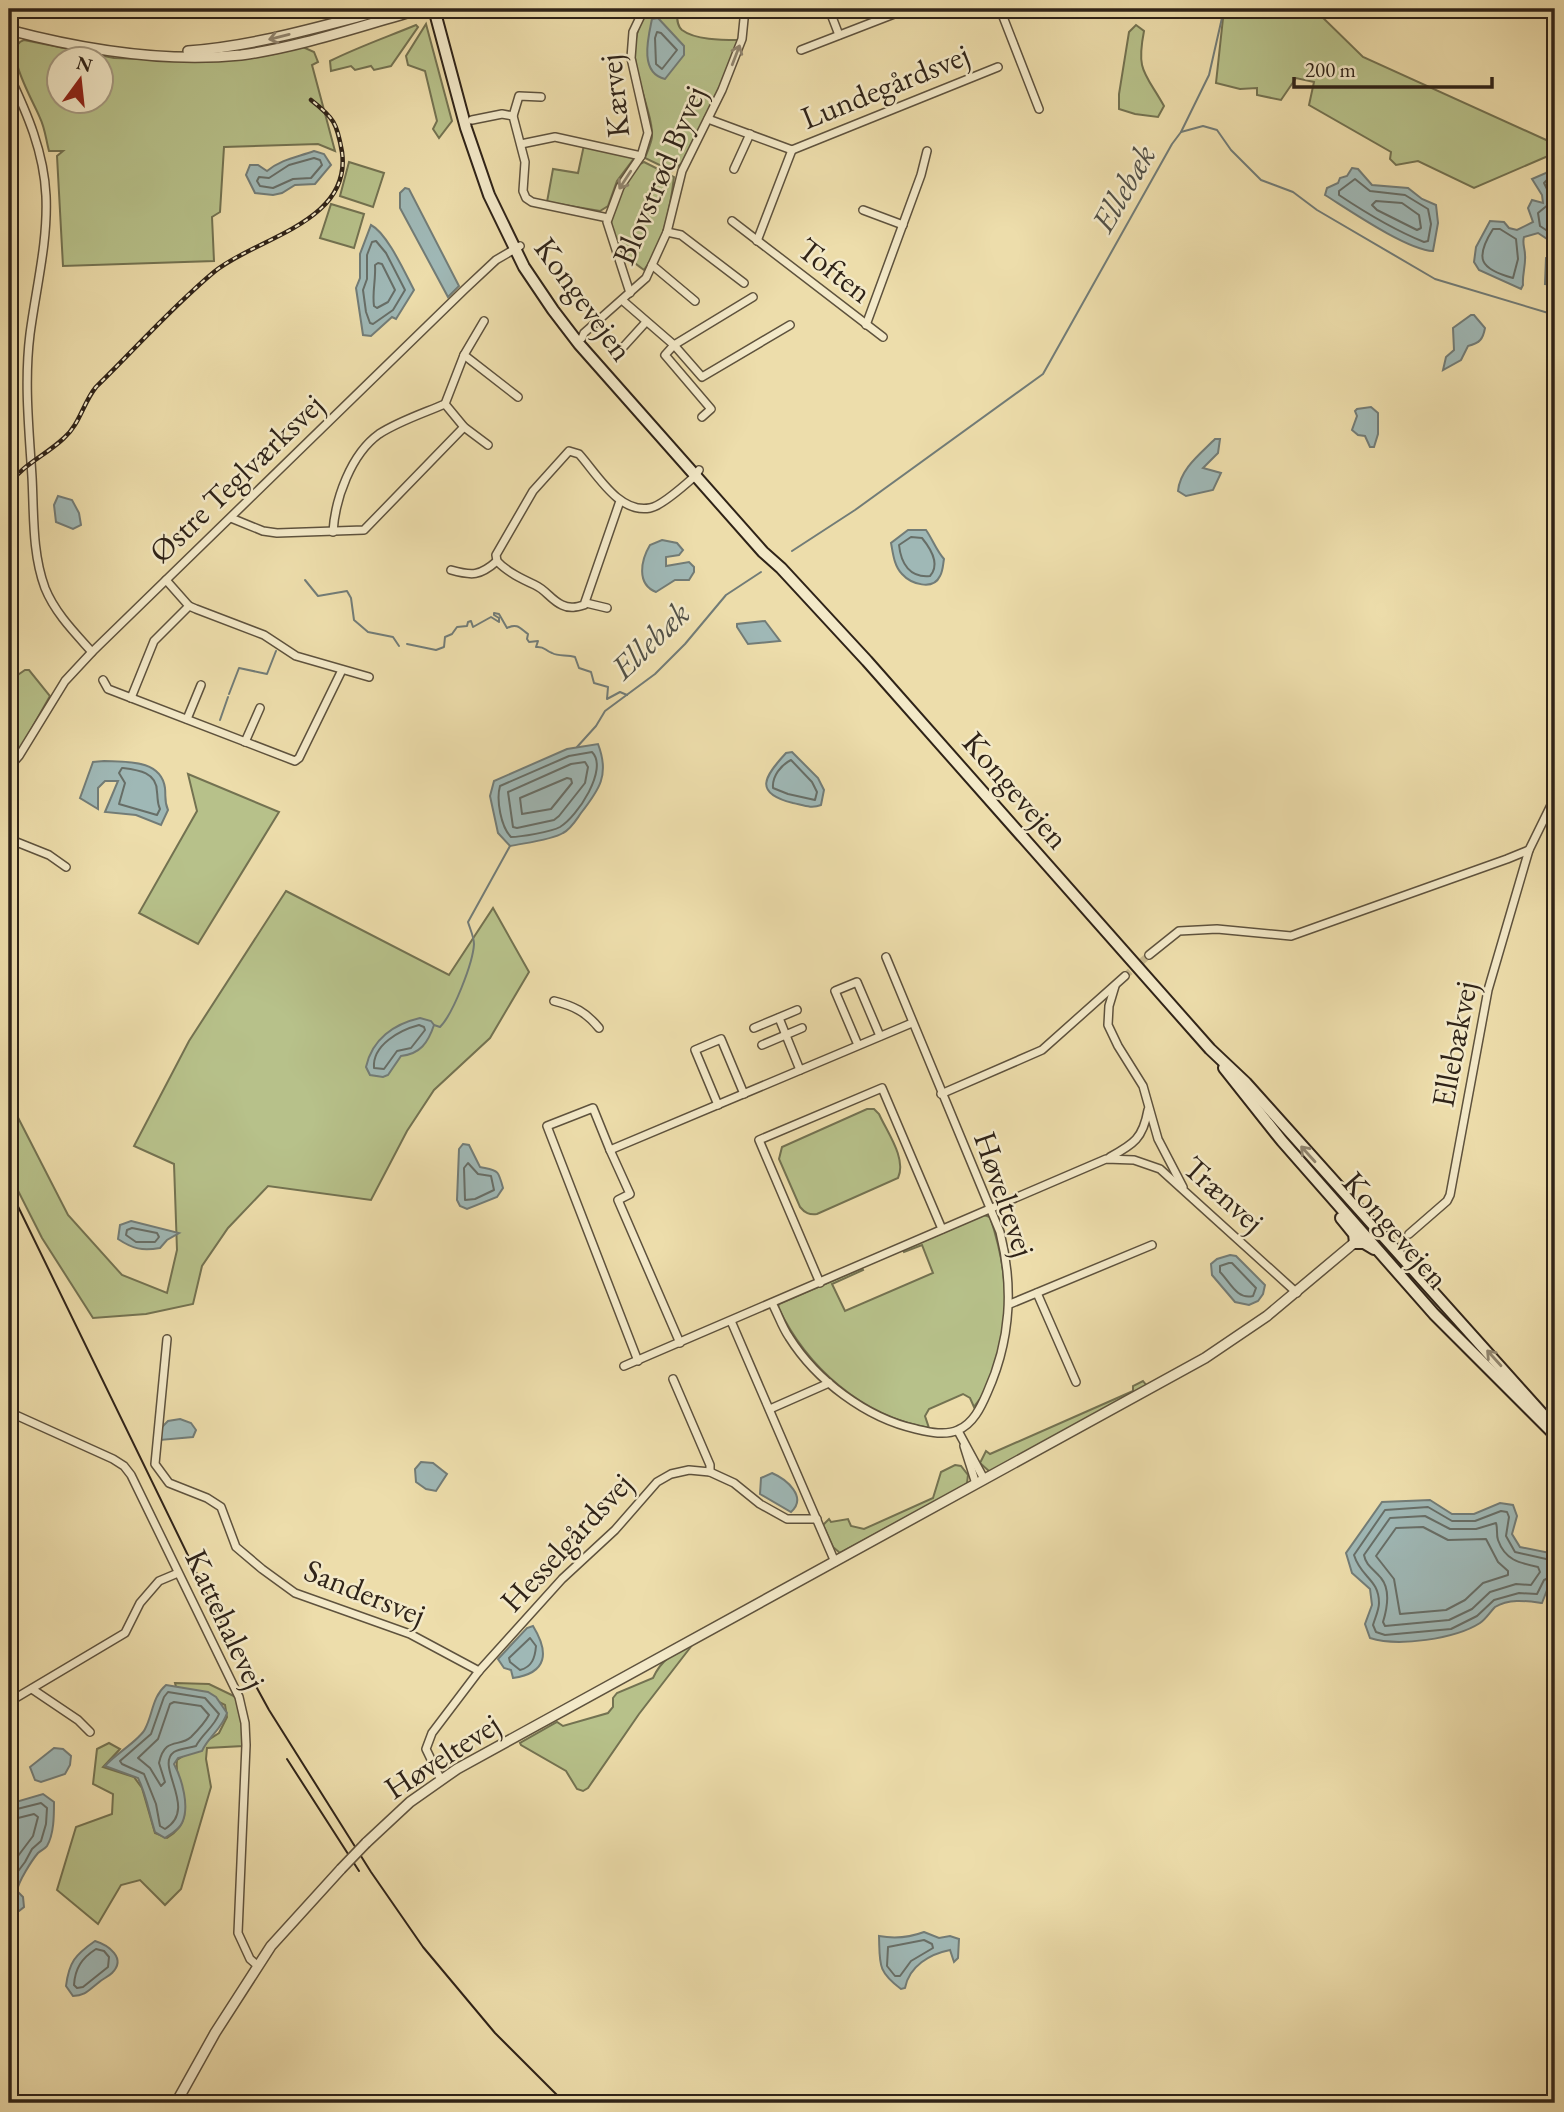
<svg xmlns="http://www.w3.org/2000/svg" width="1564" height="2112" viewBox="0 0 1564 2112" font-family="'EB Garamond',serif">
<rect width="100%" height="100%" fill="#edddab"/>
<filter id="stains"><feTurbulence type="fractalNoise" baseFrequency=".00286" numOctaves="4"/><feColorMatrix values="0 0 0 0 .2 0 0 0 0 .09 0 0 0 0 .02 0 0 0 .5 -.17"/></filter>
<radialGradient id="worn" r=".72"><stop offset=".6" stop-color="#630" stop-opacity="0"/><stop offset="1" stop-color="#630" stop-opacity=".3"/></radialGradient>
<g fill="#b7c18a" stroke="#737251" stroke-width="2" fill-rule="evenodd">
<path d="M649 9H677C677 15 676 25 682 30 695 40 722 40 738 40L720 87 683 162 672 171 645 158C647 152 651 144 652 137 653 126 649 115 646 104 636 68 625 43 649 9Z"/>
<polygon points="1224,9 1314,9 1363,57 1555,144 1555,153 1474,188 1418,161 1396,165 1390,159 1391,152 1309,105 1314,82 1296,78 1281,100 1257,95 1257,88 1240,89 1216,83"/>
<polygon points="426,24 452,121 439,138 433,129 437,121 425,71 408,65 406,56"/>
<path d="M416 25 418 27 391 66 374 70 371 66 355 70 351 66 331 71 330 61C358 47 387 37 416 25Z"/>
<path d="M1136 25 1144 31C1136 72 1145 72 1164 106L1158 117 1135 114 1119 109V94L1129 32Z"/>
<path d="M24 40 114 58 211 61 274 54 303 47 314 52 318 62 312 65 335 151 318 144 224 147 220 212 212 217 214 261 63 266 57 156 63 151H49C46 140 45 128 40 118 34 102 0 47 24 40ZM60 60H102V102H60Z"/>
<polygon points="584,145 635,157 617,181 608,206 600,211 547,202 553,169 578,173"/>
<polygon points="349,162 384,173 373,207 340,196"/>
<path d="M644 162 674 177C670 210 664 243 644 270 608 245 601 219 626 182 631 174 635 165 644 162Z"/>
<polygon points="331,204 364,214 354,248 320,238"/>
<polygon points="25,670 29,670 50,696 20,749 16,749 9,758 9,681"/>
<polygon points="188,774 279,812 198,944 139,913 197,811"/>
<polygon points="286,891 449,975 493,908 529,972 490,1038 434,1090 407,1131 371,1200 268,1186 228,1228 202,1266 193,1304 146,1314 93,1318 42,1238 9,1173 9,1100 68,1215 122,1275 167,1293 177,1250 174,1164 134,1146 189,1041"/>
<path d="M867 1109H874L879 1114C887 1132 907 1159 898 1178L817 1214C809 1215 805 1213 800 1207L779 1159 782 1147Z"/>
<path d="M984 1215 990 1217C1010 1277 1017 1354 974 1407L970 1398 963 1394 929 1409 925 1416 929 1428C862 1416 807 1368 778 1307L779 1304 862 1268 863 1270 832 1284 845 1311 933 1273 922 1245 904 1252 903 1250Z"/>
<polygon points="1143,1381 1147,1386 990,1472 980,1463 986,1451 990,1454 1133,1391 1133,1386"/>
<polygon points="955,1465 961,1466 968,1475 967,1483 962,1487 840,1553 833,1547 823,1525 829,1519 831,1522 848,1519 851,1526 864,1529 933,1498 941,1472"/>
<path d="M693 1644 639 1714 588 1788 583 1791 577 1789 566 1771 521 1745 520 1743 557 1722 563 1726 608 1713 613 1707V1698L617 1693 653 1678C661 1660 675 1651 693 1644Z"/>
<path d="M175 1683 209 1684 242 1700 243 1746 207 1748 206 1759 211 1787 181 1889 165 1905 140 1880 121 1885 98 1924 57 1890 76 1827 112 1814 113 1794 93 1784 97 1749 109 1743 120 1749 103 1767 134 1777 142 1788 155 1833 167 1838C202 1816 173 1790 177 1760L219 1733 227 1717 225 1705 195 1690 177 1691Z"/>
</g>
<g fill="#9fb8b6" stroke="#727c77" stroke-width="2">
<path d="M658 18 684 46V55L665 79C639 73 648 38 652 19Z"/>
<path d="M314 151 324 154 331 165 315 184 295 185 282 193 273 195 255 193 246 175 250 165H258L267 171C281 159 298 157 314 151Z"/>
<path d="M1555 161V285L1545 284 1546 258 1553 256 1547 239 1538 233 1524 237C1522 244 1525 248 1525 255 1526 265 1522 275 1523 285L1521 289 1479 270 1474 262 1476 247 1490 221 1504 222 1509 228 1517 230 1533 222 1528 208 1532 200 1543 203 1542 195 1532 179 1546 173Z"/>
<path d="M1352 168 1358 169 1372 185 1408 188 1422 199 1436 205 1438 223 1433 251C1407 250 1349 210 1325 195L1327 188 1338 183 1340 178 1347 176Z"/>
<polygon points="405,188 409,189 459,286 448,297 400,208 400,193"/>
<path d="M371 225C387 233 405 273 414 290L396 319 392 317 371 336 363 335 356 288 360 278V254Z"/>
<path d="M1471 315H1474L1485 328C1483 339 1480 343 1468 346L1461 360 1443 370 1446 357 1454 350 1453 328Z"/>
<polygon points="1371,407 1378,413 1378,434 1374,447 1370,447 1365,436 1358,435 1352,430 1357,416 1355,411 1357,409"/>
<path d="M1215 439H1220L1218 453 1203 468 1221 473 1213 490 1186 496 1178 491C1180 469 1200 454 1215 439Z"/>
<polygon points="58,496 72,500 79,513 81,525 73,529 56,522 54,505"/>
<path d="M908 530H926C933 540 936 550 944 559 943 564 943 571 940 576 933 591 911 584 902 574 894 566 893 553 891 543Z"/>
<path d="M662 540 677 543 683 550 679 555 666 557V566L689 562 694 567V572L689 580H675L656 592C636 584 641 560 650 545Z"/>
<polygon points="765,621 780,641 748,644 737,627 737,624"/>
<path d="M598 744C610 775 599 790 581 813 576 820 571 829 563 833 552 840 524 843 510 846L498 833 490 796 494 781 567 749Z"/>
<path d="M792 752 818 778 824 790 821 805C811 809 803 805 793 803 753 793 764 777 786 753Z"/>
<path d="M104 761C126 762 161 759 165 788 166 797 164 801 168 810L161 825 136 815 105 812 118 781H105L98 788V809L80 798 93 762Z"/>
<path d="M420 1018 431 1021 434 1025C428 1043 420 1054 401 1056L388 1075 383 1077 370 1075 366 1067C372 1039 394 1024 420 1018Z"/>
<path d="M463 1144 469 1145 480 1167C498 1171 498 1169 503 1188L497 1197 467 1209 460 1206 457 1200 459 1149Z"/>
<path d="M131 1221 179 1233 167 1240 160 1248C142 1251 133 1249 118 1239L120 1225Z"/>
<polygon points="1230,1255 1236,1256 1265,1285 1263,1294 1258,1301 1249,1305 1235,1302 1212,1275 1211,1264 1217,1259"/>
<polygon points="180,1419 191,1423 196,1430 193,1437 160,1440 160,1429 168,1421"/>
<polygon points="421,1462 433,1463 447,1474 436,1491 426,1489 416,1482 415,1469"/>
<path d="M772 1473C786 1479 808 1497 791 1512L760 1494 761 1478Z"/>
<path d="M1430 1500 1452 1514H1474L1500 1503 1513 1505 1517 1516 1512 1534 1520 1547 1555 1554V1579L1549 1585 1542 1603C1527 1601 1509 1598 1495 1607 1490 1612 1486 1619 1480 1623 1455 1639 1398 1647 1370 1638L1365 1624 1372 1605 1370 1589 1352 1573 1346 1553 1382 1502Z"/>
<path d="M533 1626C549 1652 548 1673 513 1678L511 1670 504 1668 498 1659 527 1628Z"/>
<path d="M166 1685 208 1692 216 1697 227 1713C222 1729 208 1737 202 1751L178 1758 174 1764C182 1779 190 1807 182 1823 179 1830 171 1834 165 1838L155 1832C149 1814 147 1796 138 1778L105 1766C115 1754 140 1740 145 1729 153 1714 152 1697 166 1685Z"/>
<polygon points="54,1748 63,1749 71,1756 70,1765 65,1774 41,1782 35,1780 30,1767"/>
<path d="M43 1794 54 1802C54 1816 54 1834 47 1846 45 1849 41 1850 38 1853 32 1860 18 1882 17 1891L23 1897 24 1907 19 1911H9V1799L16 1802Z"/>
<path d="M924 1932 939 1938 950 1936 959 1939 958 1958 954 1962 950 1950C930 1954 909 1966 905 1988L901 1989C877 1971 880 1964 879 1936 895 1939 908 1938 924 1932Z"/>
<path d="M95 1941C108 1945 127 1958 112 1973 108 1977 102 1979 98 1983 89 1990 85 1996 73 1996L66 1986C69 1962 75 1955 95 1941Z"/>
</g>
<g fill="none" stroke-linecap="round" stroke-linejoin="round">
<g stroke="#676e67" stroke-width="2">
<polygon points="657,32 661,33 677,50 662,69 656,64 655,38"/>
<polygon points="314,158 320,160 322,165 311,178 293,179 273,188 260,186 257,181 259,177 269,178 289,165"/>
<polyline points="1555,172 1544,183 1549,193 1549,204 1538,213 1540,226 1552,234 1555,240"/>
<path d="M1355 179 1370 191 1405 195 1428 209 1431 224 1428 241 1424 242C1394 230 1366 213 1339 195V191Z"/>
<polygon points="1376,201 1402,203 1419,215 1421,228 1417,230 1377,210 1372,205"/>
<path d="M1493 229H1500L1516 239 1518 259 1513 278C1480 269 1474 259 1493 229Z"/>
<polygon points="376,241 386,253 405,290 393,310 373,324 370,323 366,312 363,290 367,279 367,255 372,242"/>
<path d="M378 263 382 264 395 290 388 302 377 308 374 306C372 292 376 280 375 265Z"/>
<path d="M911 537 922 538C931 549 940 565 930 576 910 578 901 564 899 545Z"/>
<path d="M592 752C609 769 577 817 560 827 551 832 520 837 511 837 501 827 496 800 500 786L569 756Z"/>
<path d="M791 760 812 782 817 792 815 800 788 794 773 788C772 776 781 765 791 760Z"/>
<polygon points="585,762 588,767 585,783 559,816 554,820 517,828 513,827 508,792 571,764"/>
<path d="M122 768C138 770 157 772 157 792 158 799 157 803 160 809L157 815 119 804 125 783 119 773Z"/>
<polygon points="567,778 571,779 572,783 551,809 522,814 520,798"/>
<path d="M419 1025 424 1027 425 1030 411 1048 397 1051 384 1069 374 1068C372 1045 400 1030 419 1025Z"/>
<polygon points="468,1163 478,1174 491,1176 494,1190 475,1199 465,1200 464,1168"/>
<polygon points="132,1228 157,1233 159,1237 155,1242 136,1242 126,1235 127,1230"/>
<path d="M1229 1263H1232L1256 1288 1253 1296C1237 1300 1230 1282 1220 1272V1266Z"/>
<path d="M1425 1516 1450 1529H1476L1496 1523C1498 1529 1496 1534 1498 1540 1505 1560 1519 1563 1538 1567L1540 1572 1531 1585 1516 1584 1490 1592 1472 1609 1449 1620 1385 1626 1383 1622C1387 1609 1391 1590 1381 1578 1374 1569 1366 1566 1364 1555L1390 1518Z"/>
<polygon points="1423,1527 1448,1540 1486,1539 1498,1562 1508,1571 1508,1575 1483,1583 1465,1600 1446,1610 1400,1614 1394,1579 1376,1556 1396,1528"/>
<path d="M1555 1561 1515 1552 1506 1536 1509 1517 1507 1512 1501 1511 1475 1521H1452L1428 1507 1385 1510 1354 1555C1361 1578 1379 1579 1379 1603 1379 1610 1375 1618 1373 1625L1376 1632 1385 1635 1451 1629 1477 1616 1494 1600 1519 1593 1537 1594 1544 1580 1555 1575"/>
<path d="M530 1638 536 1646C535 1658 532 1667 520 1670L510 1662 509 1658Z"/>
<path d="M168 1692 205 1698 219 1714C214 1727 202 1734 196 1746 190 1748 180 1748 174 1752 154 1766 199 1809 165 1829L160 1826 156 1804 144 1774 122 1764 120 1761 151 1734 164 1697Z"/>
<path d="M174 1702 201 1706 209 1715C204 1724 198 1730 191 1737 179 1748 165 1736 159 1763L165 1782 161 1786 150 1768 138 1758 158 1739 170 1704Z"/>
<polyline points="9,1806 17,1809 41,1803 47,1808 46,1824 41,1841 32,1849 25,1862 13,1878 10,1891 16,1902 9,1905"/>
<polyline points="9,1816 18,1818 34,1814 38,1817 33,1836 9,1868"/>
<polygon points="924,1940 932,1944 933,1948 911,1961 900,1976 895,1976 887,1966 888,1947"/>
<path d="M96 1949 104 1951 109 1957 108 1967 83 1987 77 1988 74 1985C75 1968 82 1958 96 1949Z"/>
</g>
<g stroke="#727c77" stroke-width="2">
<polyline points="1181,132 1209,75 1224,9"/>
<polyline points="792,551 855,510 1043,374 1172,144 1181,132 1203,126 1217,130 1231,150 1261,180 1293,192 1317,210 1435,279 1555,315"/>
<polyline points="305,580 318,596 347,591 351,598 354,620 368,632 393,637 399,646"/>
<path d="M407 644 436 650 444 647 445 637 452 634 457 627 467 626 468 622 471 621 473 627 491 617 499 622V618L494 615V613L499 614 507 628C517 623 520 628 528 634L527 639 529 642 538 641 536 647C545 646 544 650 552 653 559 657 567 654 575 657L579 668 591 672 594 683 608 687 607 699 620 692 627 695"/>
<polyline points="229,694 239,668 267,674 276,651"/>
<polyline points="220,720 228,697"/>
<polyline points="577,747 596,726 605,711 655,674 685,644 726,595 761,572"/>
<path d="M434 1025 440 1027C453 1014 473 963 474 944 474 937 470 929 468 922L510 846"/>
</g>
<polyline stroke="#c7b88e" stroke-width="7" stroke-dasharray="7 3.5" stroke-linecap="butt" points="1125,976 1149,955"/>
<defs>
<g id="minor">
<polyline points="829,9 839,35"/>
<polyline points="1000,9 1039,109"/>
<polyline points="801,50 907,9"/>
<path d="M9 75C27 113 44 152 46 196 48 242 36 288 30 334 24 382 29 429 32 477 34 514 32 553 45 588 55 613 75 633 92 652"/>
<polyline points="513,116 519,96 541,97"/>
<polyline points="708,119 792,150 998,67"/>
<polyline points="472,120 502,114 513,116 525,162 523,191 526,198 532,202 608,218"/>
<polyline points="521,144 555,137 641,156"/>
<polyline points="734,169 750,134"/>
<polyline points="863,210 903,225"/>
<polyline points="732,221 883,337"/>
<polyline points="667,232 681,235 744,283"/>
<polyline points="757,241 792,150"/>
<polyline points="652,265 695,301"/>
<polyline points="630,293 607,222 620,187 641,156 648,133 631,58 633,32 644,9"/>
<polyline points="622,300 674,345 702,377 790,325"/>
<polyline points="484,321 464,355 518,397"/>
<polyline points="866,325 921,175 927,151"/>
<polyline points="582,338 584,333 646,278 667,232 682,171 722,90 742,39 745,9"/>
<polyline points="464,355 445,404 464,427 488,445"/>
<polyline points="616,355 646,322"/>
<polyline points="702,417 711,409 665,355 674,345 753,297"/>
<path d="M620 501 584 605C577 607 570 609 562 605 551 600 546 590 535 585 522 579 507 572 497 561L496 555 533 491 569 451 579 454C597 474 619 514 650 508 662 506 686 484 695 476L699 470"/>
<polyline points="231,518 263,531 277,533 364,530 464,427"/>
<path d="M333 532C335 499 351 454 379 434 399 421 424 413 445 404"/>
<path d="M451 570C472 576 480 576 497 561"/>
<polyline points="166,580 189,606 196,609 264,635 296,656 369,677"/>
<polyline points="586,603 607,608"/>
<polyline points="103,680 108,689 295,761 299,758 342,670"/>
<polyline points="131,698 154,641 189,606"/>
<polyline points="187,719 201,685"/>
<polyline points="245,742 260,708"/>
<polyline points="9,767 19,756 65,681 92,652 465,289 496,260 520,246"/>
<polyline points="9,839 49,855 66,867"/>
<polyline points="1149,955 1179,931 1217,929 1291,936 1507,859 1529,850 1555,797"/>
<polyline points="1115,986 1109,1006 1108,1025 1118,1046 1143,1086 1158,1139 1183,1187"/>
<path d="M554 1001C574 1006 586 1012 599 1028"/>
<polyline points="779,1018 800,1070"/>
<polyline points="754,1028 797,1010"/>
<polyline points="762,1045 802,1028"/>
<polyline points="858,1045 835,991 857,982 880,1036"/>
<polyline points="941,1094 1042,1050 1125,976"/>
<polyline points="718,1105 695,1050 721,1039 744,1094"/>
<polyline points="610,1150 630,1194 618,1200 680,1343"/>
<path d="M1110 1157C1134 1144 1143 1138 1148 1110"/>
<polyline points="1409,1234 1447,1201 1450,1195 1488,990 1529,850"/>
<polyline points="820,1283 759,1140 882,1088 942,1229"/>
<polyline points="1037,1293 1076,1382"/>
<path d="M772 1303C778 1314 782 1327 789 1337 816 1380 866 1418 916 1429 929 1432 945 1436 958 1430 973 1424 981 1407 987 1393 1011 1340 1014 1288 1000 1232L886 957"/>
<polyline points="1010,1304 1152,1245"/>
<polyline points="731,1321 835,1562"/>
<polyline points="167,1339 155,1464 169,1483 207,1498 221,1507 236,1547 262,1569 295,1593 410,1634 479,1671"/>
<polyline points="638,1361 547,1126 593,1108 610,1150 912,1023"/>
<polyline points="624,1366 1106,1159 1134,1160 1160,1169 1297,1293"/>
<polyline points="673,1379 710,1465 710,1472"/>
<polyline points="770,1409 829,1383"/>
<polyline points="9,1412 113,1459 124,1466 131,1475 239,1697 245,1723 246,1745 238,1933 250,1959 258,1966"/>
<polyline points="958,1431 984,1479"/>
<polyline points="964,1446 976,1484"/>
<polyline points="32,1689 78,1720 90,1732"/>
<polyline points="9,1702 125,1633 140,1603 159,1581 178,1573"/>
<polyline points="441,1780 426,1749 432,1733 479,1671 562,1579 615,1530 657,1482 671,1474 689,1470 710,1472 734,1483 760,1504 787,1519 817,1519"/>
</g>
<g id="tertiary">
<path d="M9 30C81 49 165 63 241 55 302 47 362 25 422 9"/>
<path d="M188 51C256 46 322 26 388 9"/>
<polyline points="366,1843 410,1802 457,1769 1205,1358 1267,1316 1360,1238"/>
<polyline points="176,2103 215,2033 271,1946 341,1869"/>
</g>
<g id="secondary">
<polyline points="434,9 466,128 489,195 524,267 553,310 579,344 763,552 781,568 867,661 1210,1049 1246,1083 1555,1428"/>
<polyline points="1224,1068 1282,1141 1434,1314 1555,1435"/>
<polyline points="1341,1218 1354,1234 1355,1243 1364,1243 1374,1249"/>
</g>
</defs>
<use href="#minor" stroke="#5e523d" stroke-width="10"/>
<use href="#tertiary" stroke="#5e523d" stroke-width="12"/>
<use href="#secondary" stroke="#2f2318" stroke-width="14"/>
<use href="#minor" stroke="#f3e9c8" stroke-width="7"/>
<use href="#tertiary" stroke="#f3e9c8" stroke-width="9"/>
<use href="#secondary" stroke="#f3e9c8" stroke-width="10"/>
<g stroke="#2f2318" stroke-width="2">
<polyline points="9,1188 217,1615 269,1710 371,1872 423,1947 495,2033 565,2103"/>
<polyline points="287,1759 359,1871"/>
</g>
<defs>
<path id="rail" d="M9 484C24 464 46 455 64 438 80 424 83 403 96 387 135 349 172 307 214 272 255 238 352 223 342 152 337 123 334 118 311 100"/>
</defs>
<use href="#rail" stroke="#2f2318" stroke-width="4.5"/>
<use href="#rail" stroke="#f3e9c8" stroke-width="2" stroke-dasharray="5" stroke-linecap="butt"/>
<defs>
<polyline id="tertiary-bridge" points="341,1869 366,1843"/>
</defs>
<use href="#tertiary-bridge" stroke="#5e523d" stroke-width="12" stroke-linecap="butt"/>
<use href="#tertiary-bridge" stroke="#f3e9c8" stroke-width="9"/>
</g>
<defs><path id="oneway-shaft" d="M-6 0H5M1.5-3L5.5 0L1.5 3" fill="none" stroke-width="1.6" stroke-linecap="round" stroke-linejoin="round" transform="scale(1.75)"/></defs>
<g stroke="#918670">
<use href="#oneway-shaft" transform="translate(279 37) rotate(166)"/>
<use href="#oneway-shaft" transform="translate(736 55) rotate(-69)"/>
<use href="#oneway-shaft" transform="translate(625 180) rotate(123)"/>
<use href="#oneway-shaft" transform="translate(1308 1154) rotate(-132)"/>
<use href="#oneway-shaft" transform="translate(1494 1358) rotate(-132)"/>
</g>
<g text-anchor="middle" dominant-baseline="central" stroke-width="5" stroke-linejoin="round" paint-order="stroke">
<g font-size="32" fill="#2f2318" stroke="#f3e9c8">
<text transform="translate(885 86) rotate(-22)">Lundegårdsvej</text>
<text transform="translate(614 96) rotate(-96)">Kærvej</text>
<text transform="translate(659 175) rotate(-67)">Blovstrød Byvej</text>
<text transform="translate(835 270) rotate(38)">Toften</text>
<text transform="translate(584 299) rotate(54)">Kongevejen</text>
<text transform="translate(236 478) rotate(-44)">Østre Teglværksvej</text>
<text transform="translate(1016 790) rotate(49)">Kongevejen</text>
<text transform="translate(1454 1044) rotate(-79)">Ellebækvej</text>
<text transform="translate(1005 1194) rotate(71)">Høveltevej</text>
<text transform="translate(1224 1194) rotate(42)">Trænvej</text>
<text transform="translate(1396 1230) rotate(49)">Kongevejen</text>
<text transform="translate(566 1542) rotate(-47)">Hesselgårdsvej</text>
<text transform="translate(365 1592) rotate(22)">Sandersvej</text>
<text transform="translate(226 1619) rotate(65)">Kattehalevej</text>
<text transform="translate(442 1756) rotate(-33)">Høveltevej</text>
</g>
<g font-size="33" font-style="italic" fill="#515047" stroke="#f3e9c8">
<text transform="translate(1123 188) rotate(-60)">Ellebæk</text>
<text transform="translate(650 640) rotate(-44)">Ellebæk</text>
</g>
</g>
<rect width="1564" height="2112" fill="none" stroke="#edddab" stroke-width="35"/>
<rect x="10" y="10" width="1543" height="2091" fill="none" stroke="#2f2318" stroke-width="3.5"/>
<rect x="18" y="18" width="1529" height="2077" fill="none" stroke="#2f2318" stroke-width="2"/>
<g transform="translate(80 80) rotate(15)"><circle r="33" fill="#f3e9c8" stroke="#a59a82" stroke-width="2"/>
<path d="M0-5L12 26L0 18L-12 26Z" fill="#8f2418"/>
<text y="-10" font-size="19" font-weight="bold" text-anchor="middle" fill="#2f2318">N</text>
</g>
<path d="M1294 77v10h198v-10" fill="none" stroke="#2f2318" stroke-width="3.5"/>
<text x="1305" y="77" font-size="21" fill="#2f2318" stroke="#f3e9c8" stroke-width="5" paint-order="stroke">200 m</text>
<rect width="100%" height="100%" filter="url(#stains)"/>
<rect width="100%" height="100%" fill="url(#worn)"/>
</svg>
